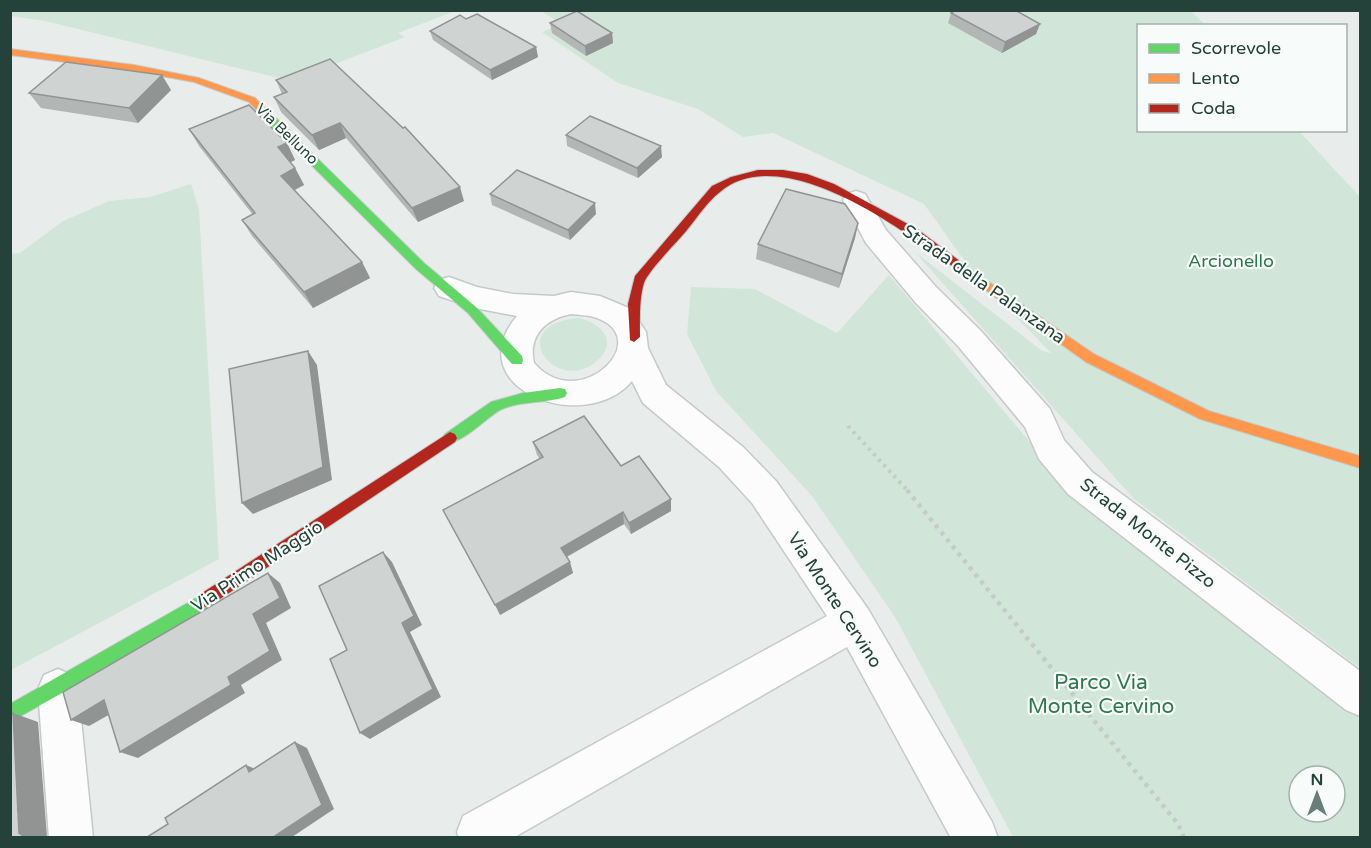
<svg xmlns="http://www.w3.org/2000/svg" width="1371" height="848" viewBox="0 0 1371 848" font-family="'Varela Round',sans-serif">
<rect width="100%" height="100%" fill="#e8edeb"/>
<g fill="#d1e6d8" fill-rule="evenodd">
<polygon points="11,10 455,11 398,33 405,37 291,81 45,21 11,16"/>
<polygon points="541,11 1191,11 1205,25 1138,26 1138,130 1299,131 1360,197 1360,668 1134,499 915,252 1041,350 1052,354 974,274 924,204 773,133 743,137 698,109 618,83 542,32 562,24"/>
<polygon points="191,184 199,209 219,559 11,670 11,254 20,253 63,221 109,201 150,197"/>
<path d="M889 275 1067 486 1360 714V837H1013L895 617 812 496 716 391 687 334 691 287 755 289 837 333ZM1299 776H1335V812H1299Z"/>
<path d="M578 318C597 321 619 339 599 359 558 399 501 325 578 318Z"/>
</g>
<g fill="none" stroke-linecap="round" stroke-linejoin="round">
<defs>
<g id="street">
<polygon points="856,191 865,194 886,230 936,287 980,330 1050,409 1064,440 1092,472 1360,671 1360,716 1346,710 1068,494 1039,459 1025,427 958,346 916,303 866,243 843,200 847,194"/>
<path d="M449 277 477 287 513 294 554 296 571 292 600 296 631 309 646 332 648 348 666 385 743 447 776 481 868 609 992 822 998 838H951L847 647 513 838H459L457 832 463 816 827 616 752 503 719 467 643 403 632 381C584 437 457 388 517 316L475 308 439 296 434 288 439 280ZM571 314C578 315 587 315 594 317 658 337 580 416 534 363 528 336 545 319 571 314Z"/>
<polygon points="58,669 72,675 78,689 93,838 49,838 38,689 44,675"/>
</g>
<g id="fast">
<polygon points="272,117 276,118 424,263 476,307 522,356 523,360 522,364 512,364 468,313 416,269 268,122 267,120"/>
<path d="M560 388 565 389 567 393 565 397C544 404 521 400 500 410 487 417 459 447 445 442L443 438 445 434 491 402 523 393Z"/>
<polygon points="205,593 211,595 213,600 211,605 141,649 10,722 10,704"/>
</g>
<g id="slow">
<polygon points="10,49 134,65 199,78 255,98 277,120 276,122 268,122 249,102 194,82 134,71 10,55"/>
<polygon points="967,267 1094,354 1209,411 1360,456 1360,468 1200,419 1086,362 963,274 961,271 963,268"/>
</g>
<g id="jam">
<path d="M758 170H783L807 174 834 184 917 229 973 271 971 274H963C910 235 784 138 720 192 707 202 697 218 687 230 678 241 648 271 644 283 639 300 640 319 640 337L634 342 630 340 628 304 635 276 712 186 731 177Z"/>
<polygon points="450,432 455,434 457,438 455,442 211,605 205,607 199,605 197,600 199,595"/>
</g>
</defs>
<use href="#street" stroke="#c5cac8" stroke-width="3"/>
<use href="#fast" stroke="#c3cbc8" stroke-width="2"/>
<use href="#slow" stroke="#c3cbc8" stroke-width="2"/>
<use href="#jam" stroke="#c3cbc8" stroke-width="2"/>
<polyline stroke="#c3ccca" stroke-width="4" stroke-dasharray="3 4.5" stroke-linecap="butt" points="848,426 908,491"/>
<polyline stroke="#c3ccca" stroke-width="4.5" stroke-dasharray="4 5" stroke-linecap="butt" points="907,490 1178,824 1184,838"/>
<use href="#street" fill="#fcfcfc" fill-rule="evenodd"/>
<use href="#fast" fill="#63d668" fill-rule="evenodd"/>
<use href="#slow" fill="#ff974d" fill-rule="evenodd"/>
<use href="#jam" fill="#b3261e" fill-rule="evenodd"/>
</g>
<g fill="#b2b6b5">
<polygon points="951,13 1036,34 1002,53 948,23"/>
<polygon points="466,19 536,47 538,57 492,80 433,40 430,31"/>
<polygon points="550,23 612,33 613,43 586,56 552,33"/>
<polygon points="276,80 464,201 418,222 346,138 319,150 281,112 274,97 282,94"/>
<polygon points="171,90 138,123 41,108 29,93"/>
<polygon points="189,129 287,143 295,160 290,162 295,168 304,185 295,190 362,262 370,278 313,308 252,236 242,220 253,215 199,146"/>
<polygon points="566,135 662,157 638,178 567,146"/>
<polygon points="490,194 596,214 570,240 492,205"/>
<polygon points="858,223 855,238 839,288 756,259 758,244"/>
<polygon points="533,442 621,466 671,499 671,511 631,534 624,524 567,557 573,573 500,615 540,459 537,455"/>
</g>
<g fill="#919493">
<polygon points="1040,24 1036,34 1002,53 1005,42"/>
<polygon points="612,33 613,43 586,56 585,46"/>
<polygon points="536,47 538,57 492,80 490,70"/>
<polygon points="162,75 171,90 138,123 129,108"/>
<polygon points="340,123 346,138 319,150 312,135"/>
<polygon points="287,143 295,160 287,164 278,147"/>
<polygon points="661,146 662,157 638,178 637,168"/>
<polygon points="295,168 304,185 290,192 281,176"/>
<polygon points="460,187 464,201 418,222 412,208"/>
<polygon points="595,203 596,214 570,240 568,230"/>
<polygon points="858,223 855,238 839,288 842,274"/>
<polygon points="362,262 370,278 313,308 304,292"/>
<polygon points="308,351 317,365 332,480 253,514 242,503"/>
<polygon points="671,499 671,511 631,534 629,523"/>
<polygon points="623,512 624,524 564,558 561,548"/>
<polygon points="383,552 392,562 422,625 410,632 441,697 370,739 360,733 402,623"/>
<polygon points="570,562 573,573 500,615 495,605"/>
<polygon points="268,573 280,583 291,608 266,623 282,660 241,685 245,693 138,758 120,752 228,677 253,614"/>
<polygon points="104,700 121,708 89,726 71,720"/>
<polygon points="13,713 38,722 47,837 23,837 19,833"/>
<polygon points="295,742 307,748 334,809 292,837 275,837"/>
<polygon points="246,765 260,771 249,772"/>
</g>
<g fill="#cfd4d2" stroke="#919493" stroke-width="1.5">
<polygon points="956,10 1015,10 1040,24 1005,42 951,13"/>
<polygon points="577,11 612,33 585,46 550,23"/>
<polygon points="477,14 536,47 490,70 430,31 460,15 466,19"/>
<polygon points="330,59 403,128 405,127 460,187 412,208 340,123 312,135 274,97 287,92 276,80"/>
<polygon points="66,62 162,75 129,108 29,93"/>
<polygon points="249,105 287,143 278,147 295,168 281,176 362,262 304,292 242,220 255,213 189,129"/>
<polygon points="590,116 661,146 637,168 566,135"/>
<polygon points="517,170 595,203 568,230 490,194"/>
<polygon points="786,189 845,204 858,223 842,274 758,244"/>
<polygon points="308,351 323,467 242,503 229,369"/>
<polygon points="584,416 621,466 639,456 671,499 629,523 623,512 561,548 570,562 495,605 443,510 543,457 533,442"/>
<polygon points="383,552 414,616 402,623 433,689 360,733 330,659 347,650 319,586"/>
<polygon points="268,573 280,598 253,614 270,651 228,677 231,685 120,752 104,700 71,720 63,692"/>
<polygon points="13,713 19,833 23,836 23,837 10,837 10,714"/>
<polygon points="295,742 322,805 275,836 275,837 147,837 168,824 165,818 246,765 249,772"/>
</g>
<g text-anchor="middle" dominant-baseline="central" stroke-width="4.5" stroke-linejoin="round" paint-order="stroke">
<g font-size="15" fill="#24423a" stroke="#f7fbf9">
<text transform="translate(287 134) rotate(44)">Via Belluno</text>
</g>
<g font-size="18" fill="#2d7a4b" stroke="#f7fbf9">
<text x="1231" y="261">Arcionello</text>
</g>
<g font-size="18" fill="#24423a" stroke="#f7fbf9">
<text transform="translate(984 284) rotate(35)">Strada della Palanzana</text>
<text transform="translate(1148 533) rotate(38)">Strada Monte Pizzo</text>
<text transform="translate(257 566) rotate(-33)">Via Primo Maggio</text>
<text transform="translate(835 600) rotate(57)">Via Monte Cervino</text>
</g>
<g font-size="21" fill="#2d7a4b" stroke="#f7fbf9">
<text x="1101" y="682">Parco Via<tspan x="1101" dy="24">Monte Cervino</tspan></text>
</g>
</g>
<rect width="1371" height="848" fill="none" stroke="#24423a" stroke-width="24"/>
<rect x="1137" y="24" width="210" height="108" fill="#f7fbf9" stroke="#a3b1ad" stroke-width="1.5"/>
<rect x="1149" y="44" width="30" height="9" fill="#63d668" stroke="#a3b1ad" stroke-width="1.5"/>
<text x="1191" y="54" font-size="18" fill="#24423a">Scorrevole</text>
<rect x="1149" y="74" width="30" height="9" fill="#ff974d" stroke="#a3b1ad" stroke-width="1.5"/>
<text x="1191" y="84" font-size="18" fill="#24423a">Lento</text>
<rect x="1149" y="104" width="30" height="9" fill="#b3261e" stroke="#a3b1ad" stroke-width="1.5"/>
<text x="1191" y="114" font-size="18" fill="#24423a">Coda</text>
<g transform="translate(1317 794)"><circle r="28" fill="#f7fbf9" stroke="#a3b1ad" stroke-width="1.5"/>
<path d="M0-4.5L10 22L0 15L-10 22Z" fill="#697e78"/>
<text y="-9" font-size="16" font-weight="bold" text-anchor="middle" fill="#24423a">N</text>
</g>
</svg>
